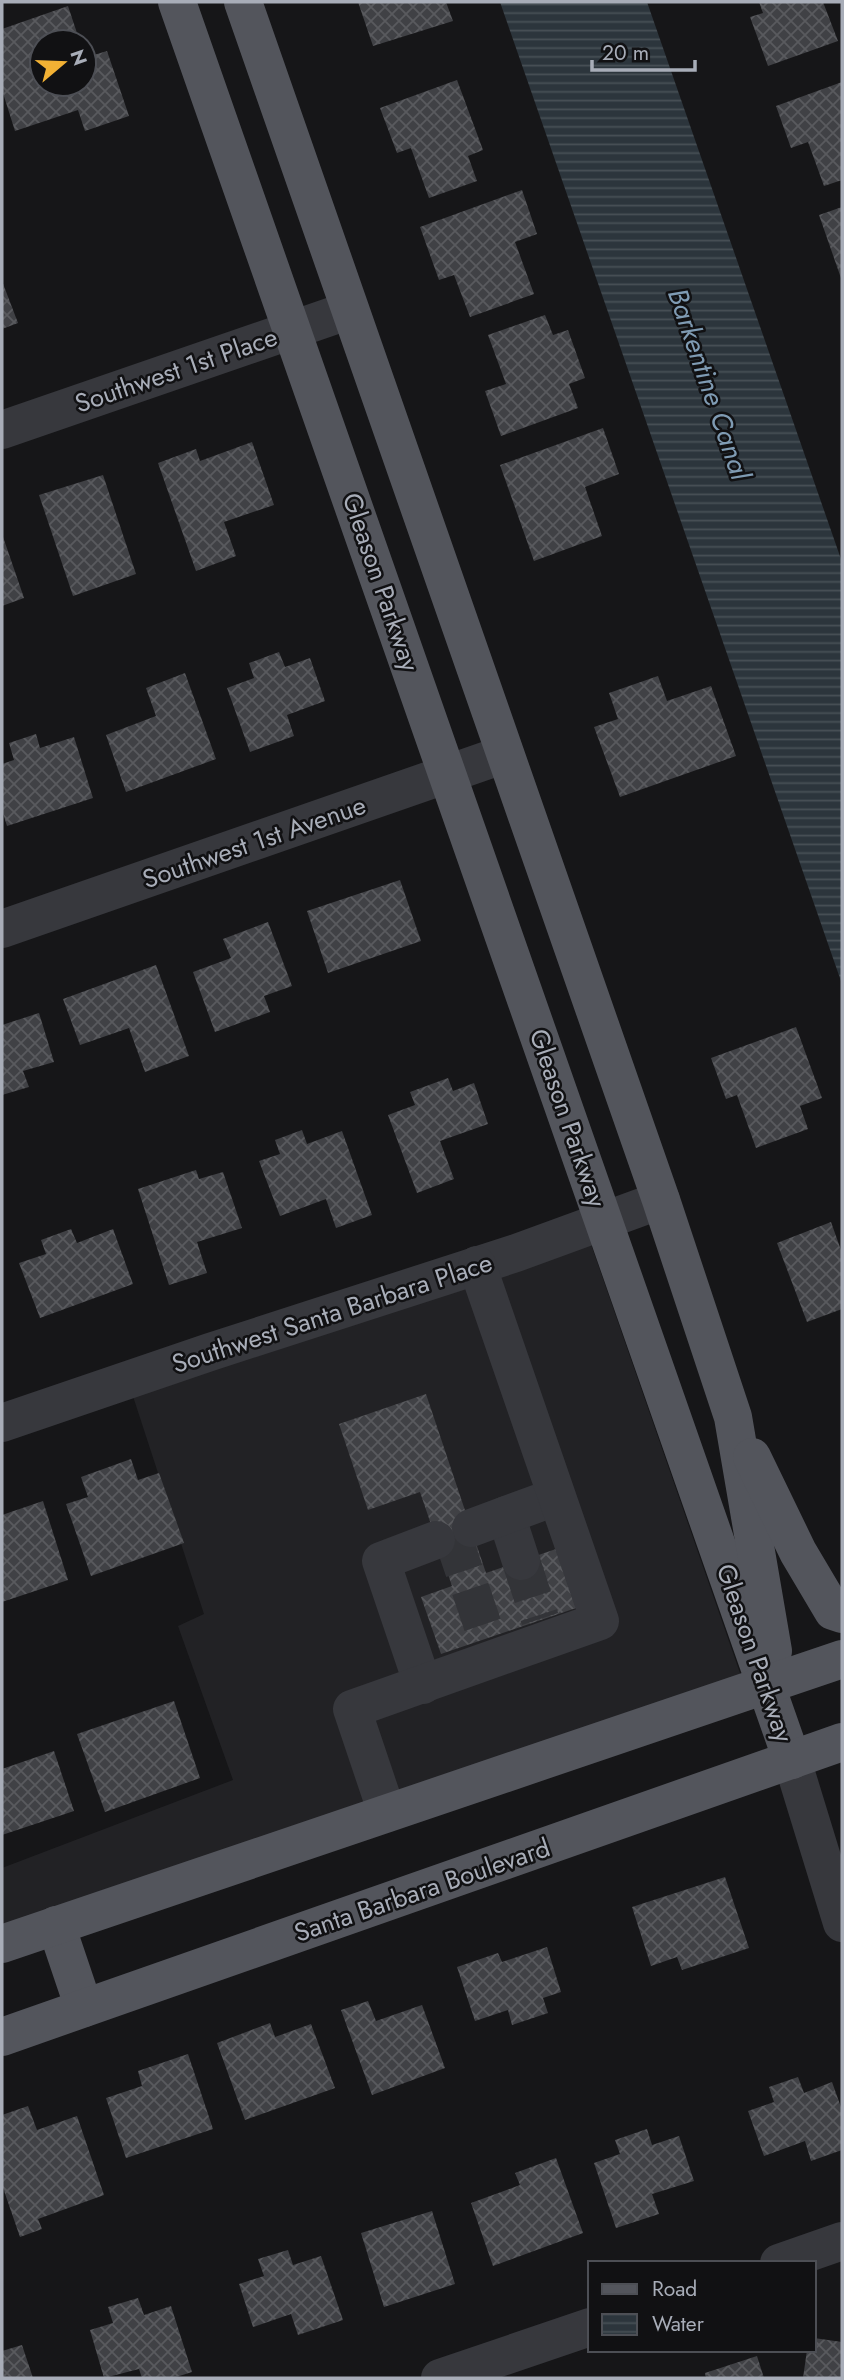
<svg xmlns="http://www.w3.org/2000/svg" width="844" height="2380" viewBox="0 0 844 2380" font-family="Jost,sans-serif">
<defs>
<pattern id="water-rules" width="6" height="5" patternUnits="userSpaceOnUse" patternTransform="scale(1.75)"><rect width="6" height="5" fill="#2c353c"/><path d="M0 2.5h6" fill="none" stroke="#485056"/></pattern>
<pattern id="building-cross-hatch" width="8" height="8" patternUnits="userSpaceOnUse" patternTransform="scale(1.75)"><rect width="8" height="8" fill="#404145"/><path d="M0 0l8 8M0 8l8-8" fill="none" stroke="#595a5e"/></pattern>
</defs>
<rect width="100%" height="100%" fill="#161618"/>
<polygon fill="#222225" points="585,1227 741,1676 2,1925 2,1868 233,1780 178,1626 204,1614 129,1384"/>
<polygon fill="url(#water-rules)" points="500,2 647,2 842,562 842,984"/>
<g fill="url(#building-cross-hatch)">
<polygon points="358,2 446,2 453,21 373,46"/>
<polygon points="759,2 823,2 838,41 768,66 750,17 763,13"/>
<polygon points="68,6 80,42 42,42 42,84 84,84 84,58 107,51 129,116 85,131 78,110 15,131 2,90 2,29"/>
<polygon points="457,80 483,150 468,156 477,181 429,198 411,148 397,153 380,108"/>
<polygon points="842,82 842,180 824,186 808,142 791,148 776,106"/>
<polygon points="522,190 537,234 515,242 534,294 470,317 454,275 439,280 420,227"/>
<polygon points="842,207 842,281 819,215"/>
<polygon points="2,281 18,323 2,329"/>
<polygon points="545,315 553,335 568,330 585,378 569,384 578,408 501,436 485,391 506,384 488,335"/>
<polygon points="603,428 619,474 585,487 602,536 534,561 500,465"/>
<polygon points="252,442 274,505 224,522 236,556 196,571 158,463 196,449 200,461"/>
<polygon points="103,475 136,574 73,596 39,495"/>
<polygon points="2,534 24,598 2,606"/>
<polygon points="279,652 285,667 310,658 325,701 287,715 294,736 250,752 227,688 254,678 249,663"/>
<polygon points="185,673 216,759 126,792 106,735 156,716 146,688"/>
<polygon points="658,676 667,701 711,686 736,756 620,797 594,727 618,719 609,693"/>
<polygon points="36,734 40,748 74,737 93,798 7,826 2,810 2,764 14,760 9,743"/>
<polygon points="400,880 421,941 328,973 307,911"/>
<polygon points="268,922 292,986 264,996 270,1012 215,1032 193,972 231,958 223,939"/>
<polygon points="156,965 189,1056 145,1072 129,1028 80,1045 63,999"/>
<polygon points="39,1013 54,1062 23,1071 29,1087 2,1095 2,1025"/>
<polygon points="796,1027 822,1098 800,1106 808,1129 756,1148 737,1095 726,1099 711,1058"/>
<polygon points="448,1078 453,1091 474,1083 488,1124 440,1141 454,1179 417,1193 388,1115 415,1105 410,1092"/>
<polygon points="302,1130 307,1144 342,1131 372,1215 336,1228 326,1199 280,1216 259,1161 280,1154 275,1140"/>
<polygon points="196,1170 199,1179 223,1172 242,1228 197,1242 207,1273 169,1285 138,1189"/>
<polygon points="831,1222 842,1253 842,1309 807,1322 777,1243"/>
<polygon points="71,1229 77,1243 113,1229 133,1284 40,1318 19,1263 46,1254 41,1240"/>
<polygon points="426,1394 486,1573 556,1549 576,1608 441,1654 421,1597 452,1586 420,1492 368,1510 339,1424"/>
<polygon points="131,1459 138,1480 159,1473 184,1543 91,1576 66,1504 88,1497 81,1477"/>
<polygon points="43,1501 68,1580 2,1602 2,1515"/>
<polygon points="174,1701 200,1778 105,1812 77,1734"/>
<polygon points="54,1751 74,1811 2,1835 2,1769"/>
<polygon points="725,1877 749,1948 682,1970 677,1957 651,1966 632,1907"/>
<polygon points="547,1947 561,1992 543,1998 548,2013 512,2025 508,2010 475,2021 457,1967 498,1953 502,1962"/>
<polygon points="368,2001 376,2021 422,2005 445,2068 372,2095 341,2010"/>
<polygon points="270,2023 275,2037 311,2024 335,2088 245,2120 217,2043"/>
<polygon points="188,2054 213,2129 126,2158 106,2098 142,2086 138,2071"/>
<polygon points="798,2077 804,2093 832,2082 842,2110 842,2150 811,2161 805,2141 764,2156 748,2111 774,2102 769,2087"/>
<polygon points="28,2106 37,2130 77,2116 104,2195 38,2219 42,2229 20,2237 2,2185 2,2115"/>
<polygon points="647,2129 652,2145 679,2136 694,2181 652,2194 659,2214 616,2228 594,2163 620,2154 615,2140"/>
<polygon points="556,2158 583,2233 493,2266 471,2203 520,2185 515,2173"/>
<polygon points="432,2211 455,2284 384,2307 361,2233"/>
<polygon points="288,2250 293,2265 321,2256 343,2320 298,2335 291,2314 253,2327 239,2284 264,2276 258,2259"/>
<polygon points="138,2298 144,2315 171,2306 192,2372 173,2378 142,2378 139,2369 104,2378 90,2330 113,2323 108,2307"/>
<polygon points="814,2338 842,2342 842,2378 803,2378 807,2350 814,2350"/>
<polygon points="22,2345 33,2378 2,2378 2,2351"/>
<polygon points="757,2356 764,2378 706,2378 705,2373"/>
</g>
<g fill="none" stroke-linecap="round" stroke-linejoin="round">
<g stroke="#333438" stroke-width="38" stroke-dasharray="38 19" stroke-linecap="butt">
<polyline points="452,1535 487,1638"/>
<polyline points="521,1561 540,1619"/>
</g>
<g stroke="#37383d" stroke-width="38">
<polyline points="2,430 350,310"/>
<polyline points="2,929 505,754"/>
<polyline points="2,1423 210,1352 516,1253 661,1200"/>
<polyline points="506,1515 521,1561"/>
<polyline points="471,1528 555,1497"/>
<polyline points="423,1685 381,1561 436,1540"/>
<polyline points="792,1760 842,1923"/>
<polyline points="387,1813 352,1709 600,1621 477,1265"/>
<polyline points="779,2263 842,2241"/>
<polyline points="440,2378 590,2327"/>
</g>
<g stroke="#53555c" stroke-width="38">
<polyline points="177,2 792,1760"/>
<polyline points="243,2 661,1200 733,1417 773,1651"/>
<polyline points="752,1457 798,1552 833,1611 842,1614"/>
<polyline points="56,1925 84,2008"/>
<polyline points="2,1944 842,1659"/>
<polyline points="2,2037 842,1742"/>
</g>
</g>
<g text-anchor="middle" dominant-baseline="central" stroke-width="5" stroke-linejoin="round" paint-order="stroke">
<g font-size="26" fill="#a8adb8" stroke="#111113">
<text transform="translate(176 370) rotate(-19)">Southwest 1st Place</text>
<text transform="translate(381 582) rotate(71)">Gleason Parkway</text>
<text transform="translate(254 842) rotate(-19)">Southwest 1st Avenue</text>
<text transform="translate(568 1118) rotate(71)">Gleason Parkway</text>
<text transform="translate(332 1313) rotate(-18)">Southwest Santa Barbara Place</text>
<text transform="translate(755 1653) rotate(71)">Gleason Parkway</text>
<text transform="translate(422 1890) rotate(-19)">Santa Barbara Boulevard</text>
</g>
<g font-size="28" font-style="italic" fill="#7f9bb3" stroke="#111113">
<text transform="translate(709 384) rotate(71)">Barkentine Canal</text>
</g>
</g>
<rect width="844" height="2380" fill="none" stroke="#a8adb8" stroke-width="7"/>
<rect x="588" y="2261" width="228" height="91" fill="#111113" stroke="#4d4f55" stroke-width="2"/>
<rect x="602" y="2284" width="35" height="10" fill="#53555c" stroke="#4d4f55" stroke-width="2"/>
<text x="652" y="2296" font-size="21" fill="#a8adb8">Road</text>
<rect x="602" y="2314" width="35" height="21" fill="url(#water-rules)" stroke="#4d4f55" stroke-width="2"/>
<text x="652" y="2331" font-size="21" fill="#a8adb8">Water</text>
<g transform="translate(63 63) rotate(71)"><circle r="33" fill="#111113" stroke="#4d4f55" stroke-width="2"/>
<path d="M0-5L12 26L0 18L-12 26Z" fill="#f2b134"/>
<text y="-10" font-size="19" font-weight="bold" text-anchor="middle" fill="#a8adb8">N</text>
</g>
<path d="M592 60v10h103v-10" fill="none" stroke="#a8adb8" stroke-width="3.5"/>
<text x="602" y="60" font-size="21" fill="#a8adb8" stroke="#111113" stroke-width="5" paint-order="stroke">20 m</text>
</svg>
